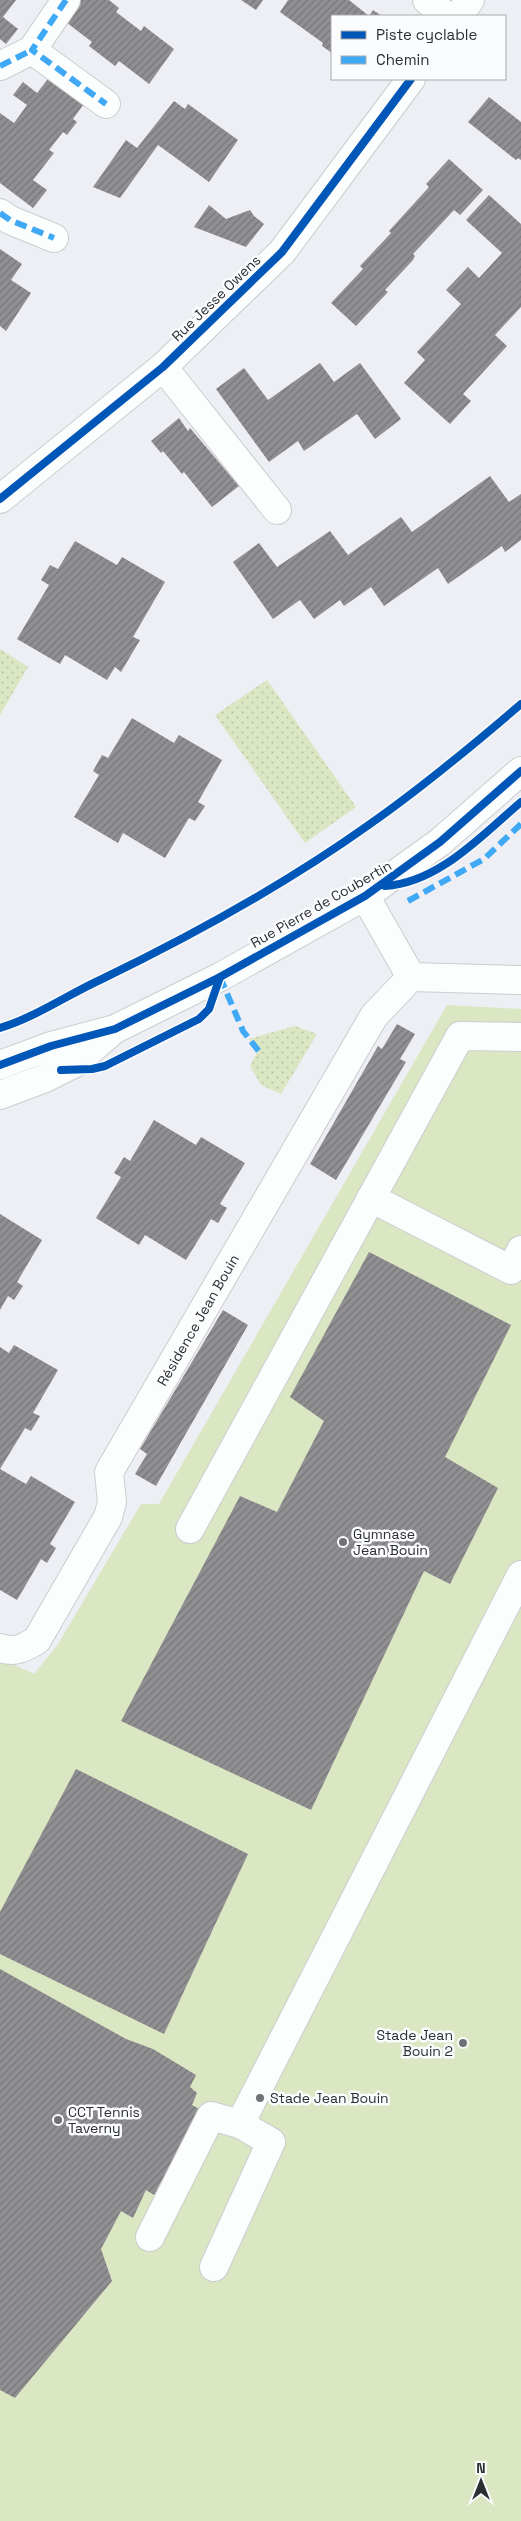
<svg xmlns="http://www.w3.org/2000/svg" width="521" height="2521" viewBox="0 0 521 2521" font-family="'Space Grotesk',sans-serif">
<defs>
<pattern id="park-dots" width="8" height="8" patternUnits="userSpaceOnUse" patternTransform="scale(1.25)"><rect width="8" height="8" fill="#dbe6c3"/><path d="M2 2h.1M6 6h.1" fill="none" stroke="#bcc6a8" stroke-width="1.8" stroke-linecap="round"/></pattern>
<pattern id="building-hatch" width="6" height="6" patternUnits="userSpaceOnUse" patternTransform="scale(1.25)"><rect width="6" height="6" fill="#908f92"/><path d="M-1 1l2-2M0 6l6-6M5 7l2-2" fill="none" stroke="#767578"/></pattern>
</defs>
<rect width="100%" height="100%" fill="#eeeff4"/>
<polygon fill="#dbe6c3" points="447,1005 521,1009 521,2521 0,2521 0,1658 34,1674 58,1644 141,1504 159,1504"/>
<g fill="url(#park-dots)">
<polygon points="0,649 28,667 0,715"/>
<polygon points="267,680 356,807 305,843 215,715"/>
<polygon points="295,1026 317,1034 281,1094 261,1085 250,1066 257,1053 249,1039"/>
</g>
<g fill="url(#building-hatch)">
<polygon points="0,0 16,0 3,17 18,29 6,44 0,39"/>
<polygon points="76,0 109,0 119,8 116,12 141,31 144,26 174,49 149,84 119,61 115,66 89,46 92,42 62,19"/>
<polygon points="241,0 263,0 256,10"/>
<polygon points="288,0 349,0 369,16 373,10 382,16 332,16 332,53 322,46 323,43 280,12"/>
<polygon points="51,75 86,101 73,119 77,122 67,135 63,132 49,150 54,153 33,180 47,190 33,208 0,183 0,113 14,123 27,105 13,95 23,82 37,93"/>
<polygon points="489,97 521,122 521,160 518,158 516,160 468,122"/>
<polygon points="174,101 185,109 188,104 238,140 209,182 158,145 120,198 93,187 126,140 137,148"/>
<polygon points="449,159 483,190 460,215 454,210 413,254 415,256 413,260 385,290 388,292 356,326 331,303 363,269 360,266 391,233 389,231 429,187 426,184"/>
<polygon points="489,195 521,224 521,307 495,335 507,346 463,394 471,401 450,424 404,383 425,360 417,352 461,304 446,290 468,267 479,278 502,253 466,220"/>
<polygon points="209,205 226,219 250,210 254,216 264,224 246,247 194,227"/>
<polygon points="0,249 22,264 11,280 31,293 6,331 0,326"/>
<polygon points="320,363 334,382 360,363 401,419 375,439 357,414 304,451 298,441 269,462 216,389 244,368 268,400"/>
<polygon points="179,418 188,431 190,428 239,486 212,507 184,472 182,474 163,451 161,453 151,441"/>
<polygon points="490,476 509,502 521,494 521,540 505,552 502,546 448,584 438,568 384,606 371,587 344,606 340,600 314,619 300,600 273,619 233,562 259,543 277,567 330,531 348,555 401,517 412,532"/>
<polygon points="75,541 117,565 122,557 165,582 133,637 140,640 121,672 115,667 107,680 65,655 60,664 17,639 49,585 41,580 50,565 58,569"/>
<polygon points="132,718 174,743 179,735 222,760 198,802 205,806 195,821 189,818 165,858 123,833 118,843 74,817 99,775 93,771 102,755 108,758"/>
<polygon points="397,1024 415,1034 400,1059 406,1062 336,1180 310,1164 378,1046 382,1049"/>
<polygon points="154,1120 196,1145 201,1137 245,1163 220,1204 227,1208 218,1223 211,1219 186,1260 145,1235 139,1245 96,1218 121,1177 114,1173 124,1157 130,1161"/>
<polygon points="0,1214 42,1240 17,1282 23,1286 14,1300 8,1296 0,1310"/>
<polygon points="369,1252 511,1325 445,1457 498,1488 450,1584 424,1571 311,1810 121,1721 240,1496 277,1512 324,1421 290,1397"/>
<polygon points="223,1310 248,1325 156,1486 135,1474 147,1454 140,1449"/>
<polygon points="14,1345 58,1370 33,1413 40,1416 31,1431 25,1428 0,1469 0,1347 9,1353"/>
<polygon points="0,1469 26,1484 31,1476 75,1502 50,1544 56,1548 47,1563 41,1559 17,1600 0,1590"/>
<polygon points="76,1769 248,1854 164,2034 0,1954 0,1912"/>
<polygon points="0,1969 126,2039 153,2049 196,2075 190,2087 197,2093 192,2105 201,2110 154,2195 146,2190 133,2218 121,2211 101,2249 112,2281 15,2398 0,2390"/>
</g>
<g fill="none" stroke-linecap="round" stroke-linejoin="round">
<defs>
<g id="minor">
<polyline points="66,0 32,50 106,104"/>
<polyline points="427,0 446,16"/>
<polyline points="458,16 470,0"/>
<polyline points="0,66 32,50"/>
<polyline points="0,213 10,220 54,238"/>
<polyline points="163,367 277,510"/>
<polyline points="0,499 163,367 282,252 411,79"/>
<polyline points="365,896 411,977 521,980"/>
<polyline points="0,1065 51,1046 115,1029 220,977 365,896 440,842 521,771"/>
<polyline points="0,1095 43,1079 75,1063 110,1033"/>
<polyline points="371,1198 511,1270 521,1250"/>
<polyline points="190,1529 460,1036 521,1037"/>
<path d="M0 1648C15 1653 24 1648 37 1640L108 1517 112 1502 109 1472 374 1016 411 977"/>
<polyline points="150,2237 211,2116 240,2124"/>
<polyline points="214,2267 271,2142 240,2124 521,1575"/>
</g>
</defs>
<use href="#minor" stroke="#cbcdd0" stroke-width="30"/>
<use href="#minor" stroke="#fcfdfd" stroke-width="28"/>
<g stroke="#3fa9f5" stroke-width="6" stroke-dasharray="12 6" stroke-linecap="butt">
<polyline points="66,0 32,50 106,104"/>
<polyline points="0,66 32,50"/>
<polyline points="0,213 10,220 54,238"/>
<polyline points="408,901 484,859 521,824"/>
<polyline points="220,977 243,1031 261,1054"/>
</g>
<defs>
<g id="cycleway">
<polyline points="0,499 163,367 282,252 411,79"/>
<path d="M385 886C439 883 483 834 521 802"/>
<path d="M0 1028C36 1017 67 995 102 979 195 934 286 884 370 824 423 787 472 746 521 704"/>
<polyline points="0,1065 51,1046 115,1029 220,977 365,896 440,842 521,771"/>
<polyline points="61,1070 92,1069 105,1066 199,1019 209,1009 220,977"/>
</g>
</defs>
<use href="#cycleway" stroke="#fbfcfd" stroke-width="11"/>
<use href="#cycleway" stroke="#0057b8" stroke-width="8"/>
</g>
<g fill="#707275" stroke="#fbfcfd" stroke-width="2">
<circle cx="343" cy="1542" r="5"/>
<circle cx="463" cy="2043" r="5"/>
<circle cx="260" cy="2098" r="5"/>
<circle cx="58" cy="2120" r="5"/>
</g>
<g text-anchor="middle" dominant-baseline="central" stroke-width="5" stroke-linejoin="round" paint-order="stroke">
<g font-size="14" fill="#2c2e31" stroke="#fbfcfd">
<text transform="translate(216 298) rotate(-44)">Rue Jesse Owens</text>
<text transform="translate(321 904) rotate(-30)">Rue Pierre de Coubertin</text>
<text transform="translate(198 1320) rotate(-60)">Résidence Jean Bouin</text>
</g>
<g font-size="14" fill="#2c2e31" stroke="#fbfcfd" text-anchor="start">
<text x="353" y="1534">Gymnase<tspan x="353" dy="16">Jean Bouin</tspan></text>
<text x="453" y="2035" text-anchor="end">Stade Jean<tspan x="453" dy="16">Bouin 2</tspan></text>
<text x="270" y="2098">Stade Jean Bouin</text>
<text x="68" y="2112">CCT Tennis<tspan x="68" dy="16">Taverny</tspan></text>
</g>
</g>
<rect x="331" y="15" width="175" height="65" fill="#fbfcfd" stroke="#a8aaab"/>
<rect x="341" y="31" width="25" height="8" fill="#0057b8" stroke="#a8aaab"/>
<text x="376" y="40" font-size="15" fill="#2c2e31">Piste cyclable</text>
<rect x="341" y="56" width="25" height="8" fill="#3fa9f5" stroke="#a8aaab"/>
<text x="376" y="65" font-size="15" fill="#2c2e31">Chemin</text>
<g transform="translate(481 2481)" stroke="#fbfcfd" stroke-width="4" paint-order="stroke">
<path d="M0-4L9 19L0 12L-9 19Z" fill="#2c2e31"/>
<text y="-8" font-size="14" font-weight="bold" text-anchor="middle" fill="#2c2e31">N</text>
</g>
</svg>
